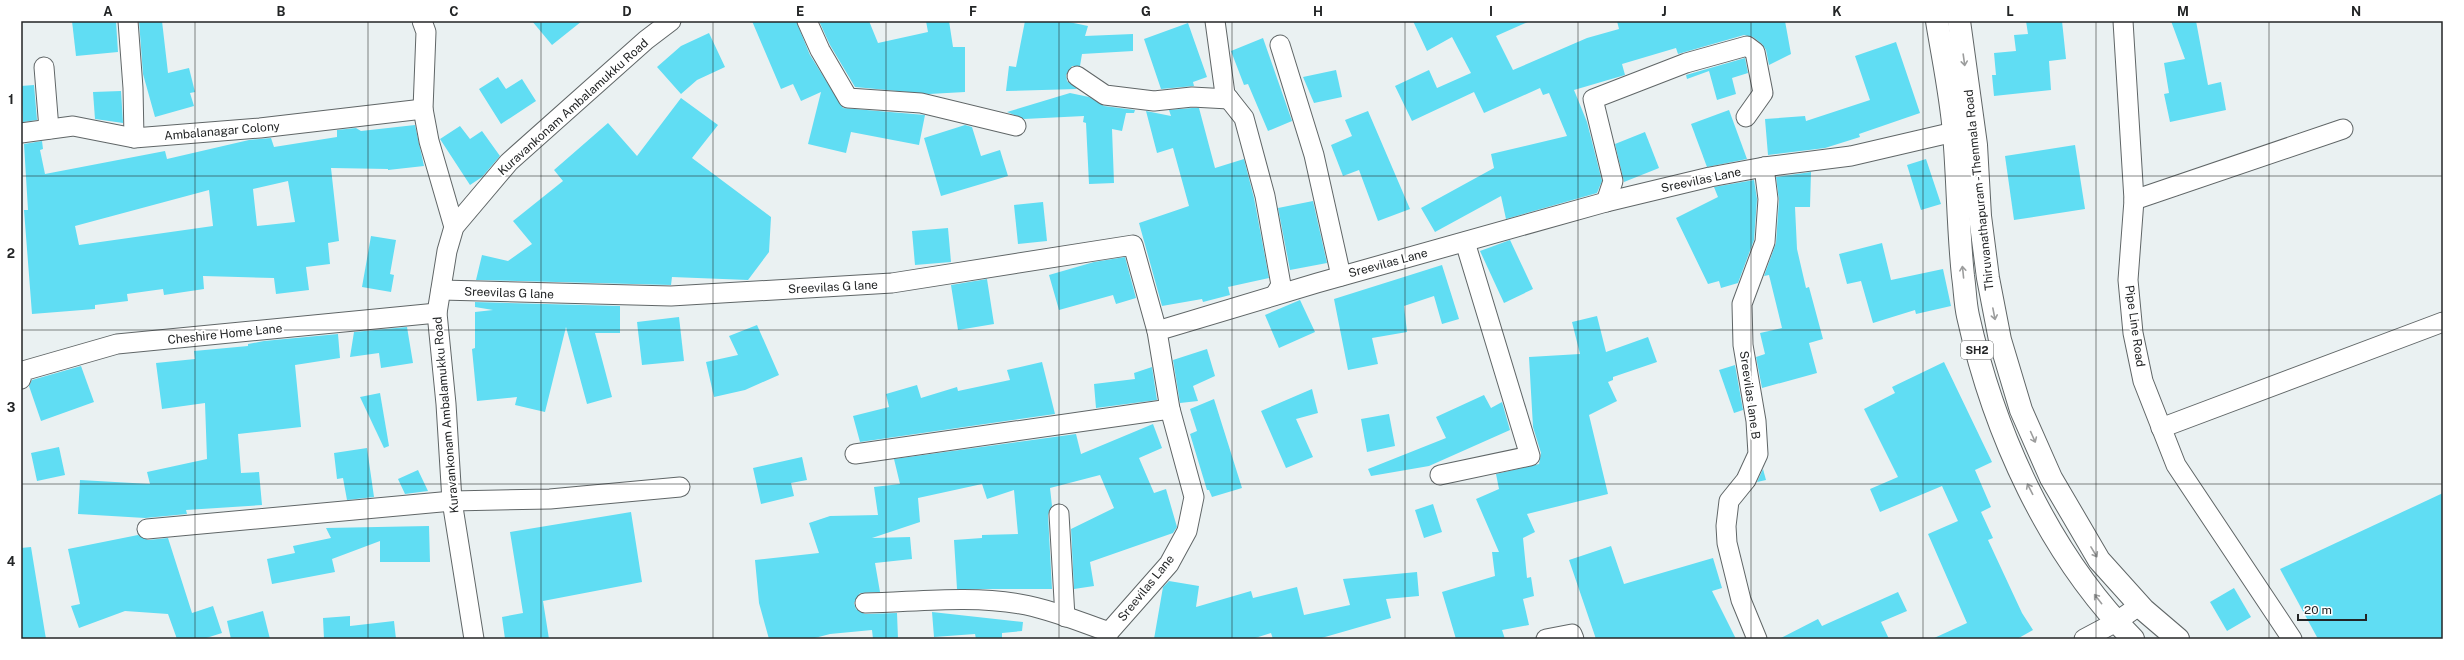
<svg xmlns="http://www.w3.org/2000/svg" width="2464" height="660" viewBox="0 0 2464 660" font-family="'Public Sans',sans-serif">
<rect width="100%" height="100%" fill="#eaf1f2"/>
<g fill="#60ddf3" fill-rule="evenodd">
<polygon points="72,21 116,21 118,52 76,56"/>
<polygon points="139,21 162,21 168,73 189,68 195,92 190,93 194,106 155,117 143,74"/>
<polygon points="532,21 582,21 552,45"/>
<polygon points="752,21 796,21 810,55 843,108 925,115 919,145 851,132 846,153 808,144 821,92 801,101 793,84 781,89"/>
<polygon points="819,21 869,21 878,43 928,32 926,21 949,21 953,47 965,47 965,92 929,94 855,87 830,45"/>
<polygon points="1025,21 1064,21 1088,26 1085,36 1133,34 1133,51 1082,54 1080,66 1072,66 1066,75 1067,81 1077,89 1006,91 1009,66 1016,67"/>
<polygon points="1413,21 1530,21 1496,36 1513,70 1587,38 1619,29 1617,21 1785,21 1791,54 1769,65 1766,50 1762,44 1753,37 1744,35 1678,54 1676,48 1622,64 1625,75 1574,90 1587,122 1602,181 1597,193 1506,219 1501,196 1435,232 1421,208 1494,168 1491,154 1567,136 1549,93 1543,95 1540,88 1484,113 1474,92 1412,121 1395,86 1429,70 1437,88 1471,73 1452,37 1427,51"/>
<polygon points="2026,21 2062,21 2066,59 2049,61 2051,90 1994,96 1992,75 1996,75 1994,53 2016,51 2014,35 2028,34"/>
<polygon points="2171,21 2196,21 2208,85 2221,82 2226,110 2170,122 2164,94 2169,93 2164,63 2185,59"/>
<polygon points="1188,23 1207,77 1193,82 1194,86 1161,89 1144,39"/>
<polygon points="709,33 725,67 697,80 681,94 657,67 681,46"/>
<polygon points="1263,38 1292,121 1268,131 1248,84 1244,85 1231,51"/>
<polygon points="1896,42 1920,113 1859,134 1860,137 1825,148 1768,155 1765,119 1805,116 1806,121 1870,100 1855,56"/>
<polygon points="1745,58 1748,73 1732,78 1736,94 1717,100 1709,71 1687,79 1686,75"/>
<polygon points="1336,70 1342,97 1314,103 1303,77"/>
<polygon points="498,77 506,89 522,79 536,101 501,124 479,89"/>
<polygon points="34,85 37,120 23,122 21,86"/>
<polygon points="121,91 123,123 95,119 93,92"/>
<polygon points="1070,93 1089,97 1104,106 1135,110 1134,113 1126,113 1122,131 1112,129 1114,183 1089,184 1086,123 1083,122 1084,116 1024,119 1007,112"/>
<polygon points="681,98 718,125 692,158 771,217 769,252 748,280 672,277 671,285 476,280 482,255 508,261 532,244 513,221 563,181 554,170 608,123 637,156"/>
<polygon points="1192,108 1199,108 1215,168 1244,159 1254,198 1269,278 1228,287 1230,295 1203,302 1202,299 1162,306 1139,223 1189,206 1173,148 1157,153 1146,111 1171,116 1169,110"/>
<polygon points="1729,110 1747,159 1707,167 1691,124"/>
<polygon points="1368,111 1410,209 1378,221 1359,170 1343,176 1331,145 1352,136 1345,120"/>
<path d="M415 125 424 166 388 170V169L331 168 339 241 328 243 330 264 306 267 309 290 276 294 274 278 203 276 204 289 164 295 163 289 127 294 128 301 95 305V309L32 314 24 210H28L24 144 42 141 43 149 40 150 45 174 165 151 167 159 249 140 271 138 274 147 337 137V130L356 128 361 131ZM288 181 295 222 257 226 253 189ZM209 190 213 226 79 245 75 226Z"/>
<polygon points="965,125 972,127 981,156 1000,150 1008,176 941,196 924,138"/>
<polygon points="460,126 470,139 482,131 500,156 482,177 470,185 440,139"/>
<polygon points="1645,132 1659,168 1624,182 1615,144"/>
<polygon points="2075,145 2085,209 2014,220 2005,156"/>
<polygon points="1926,159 1941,204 1921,210 1907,165"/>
<polygon points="1811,172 1810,207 1795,207 1797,249 1806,288 1809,287 1823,339 1809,343 1817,373 1762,388 1756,357 1765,354 1760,333 1782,328 1769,275 1764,276 1776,243 1779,200 1776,177"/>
<polygon points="1754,180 1757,199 1754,240 1738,283 1721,288 1719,281 1708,284 1676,218 1718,197 1714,187"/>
<polygon points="1313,201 1327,263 1290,270 1278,208"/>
<polygon points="1043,202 1047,241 1018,244 1014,205"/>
<polygon points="948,228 951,262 915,265 912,231"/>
<polygon points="371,236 396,240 390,274 394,275 391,292 362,287"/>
<polygon points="1510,240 1533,289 1504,303 1480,251"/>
<polygon points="1882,243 1891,280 1943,269 1951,306 1916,314 1915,310 1873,323 1861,281 1847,284 1839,254"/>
<polygon points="1125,257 1136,298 1116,304 1113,295 1059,310 1049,275 1094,262"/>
<polygon points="1442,265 1459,319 1442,324 1434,296 1404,306 1407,332 1372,338 1378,364 1348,370 1334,299"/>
<polygon points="987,279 994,324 958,330 951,285"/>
<polygon points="1300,300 1315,332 1279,348 1265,315"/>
<polygon points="475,302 620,306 620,333 595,333 612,397 587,404 566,327 545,412 515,405 517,397 477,401 472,349 475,348 475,312 493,310 475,307"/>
<polygon points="1597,316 1606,352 1648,337 1657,362 1613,377 1613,380 1608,382 1617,401 1589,415 1608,494 1527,514 1535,532 1523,538 1527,578 1531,577 1534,596 1523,599 1529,625 1502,630 1505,639 1456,639 1442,592 1495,576 1492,552 1499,552 1476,499 1499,489 1496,474 1539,464 1541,453 1533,427 1529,357 1580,354 1572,322"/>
<polygon points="679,317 684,361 642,365 637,322"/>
<polygon points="757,325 779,375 745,390 714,397 706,362 738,355 729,336"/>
<polygon points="407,327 413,363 381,368 379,353 350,357 354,332"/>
<polygon points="338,334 340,358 295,365 301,427 238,434 241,473 259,472 262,505 186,510 187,514 145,518 78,514 80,480 150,484 147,472 207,459 205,403 162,409 156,363 195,359 194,351 248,346 248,344 264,341"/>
<polygon points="1207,349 1215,376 1193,386 1198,401 1180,403 1173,360"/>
<polygon points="1042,362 1055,414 860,442 853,416 889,407 886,394 917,385 921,398 957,387 958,391 1010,380 1007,370"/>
<polygon points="1944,362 1992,462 1975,470 1991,507 1981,512 1993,538 1988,540 2022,613 2033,630 2017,639 1932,639 1967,623 1928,534 1958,521 1942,486 1880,512 1870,489 1898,477 1864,409 1895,393 1892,387"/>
<polygon points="1735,365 1743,410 1734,413 1719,370"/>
<polygon points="81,366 94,402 41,421 29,386 32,380"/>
<polygon points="1152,367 1157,400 1096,408 1094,384 1135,379 1134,373"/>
<polygon points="1312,389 1318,413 1296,419 1313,457 1286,468 1261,411"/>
<polygon points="380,393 389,446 384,448 360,397"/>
<polygon points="1484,395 1491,408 1502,402 1510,430 1429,466 1371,476 1368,469 1446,438 1436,417"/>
<polygon points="1214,399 1242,488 1212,497 1209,490 1207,490 1190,434 1197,431 1190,409"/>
<polygon points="1389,414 1395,446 1367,452 1361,419"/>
<polygon points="1153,424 1162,448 1139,458 1154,493 1166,489 1177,527 1173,533 1090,562 1094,586 1074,589 1071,529 1114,508 1100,475 1050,488 1052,506 1048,515 1052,589 957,589 954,540 982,538 982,535 1018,534 1014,490 987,499 982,484 918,498 920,522 872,538 910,537 912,559 875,563 880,592 860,593 854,603 856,609 865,614 897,613 898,639 873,639 872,630 830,634 811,639 769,639 759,603 755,560 819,553 809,523 830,516 878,515 874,487 900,484 894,459 1076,434 1081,454"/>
<polygon points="59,447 65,475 37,481 31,453"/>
<polygon points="367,448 374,497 347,500 343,478 337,479 334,453"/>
<polygon points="802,457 807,480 791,483 794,496 761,504 753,468"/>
<polygon points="1763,469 1766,480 1757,482"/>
<polygon points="418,470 428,491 405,494 398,479"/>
<polygon points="2443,493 2443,639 2318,639 2280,569"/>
<polygon points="1433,504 1442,532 1424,538 1415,510"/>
<polygon points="631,512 642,582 543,601 549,639 505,639 502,617 523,613 510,532"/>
<polygon points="429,526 430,562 380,562 380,541 332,559 335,572 272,584 267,559 295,553 293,546 331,538 326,528"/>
<polygon points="138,535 148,540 168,538 192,613 213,606 222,633 203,639 177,639 168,614 125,611 79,628 71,606 80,604 68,549"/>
<polygon points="1611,546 1624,584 1713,558 1722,588 1712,591 1736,639 1596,639 1569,560"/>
<polygon points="31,547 44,627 46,639 21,639 21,548"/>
<polygon points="1417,572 1419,596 1386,599 1391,618 1318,639 1273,639 1271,633 1252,639 1154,639 1163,587 1169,581 1199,586 1196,607 1251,591 1253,598 1297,587 1304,615 1350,605 1343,579"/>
<polygon points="2234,588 2251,617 2227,631 2210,602"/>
<polygon points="1898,592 1907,611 1881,622 1889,639 1779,639 1818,619 1822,626"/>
<polygon points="263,611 270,639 231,639 227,621"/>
<polygon points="932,612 1023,622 1022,631 1002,633 1002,639 976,639 975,634 934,637"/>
<polygon points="350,616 350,626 394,621 396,639 324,639 323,618"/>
</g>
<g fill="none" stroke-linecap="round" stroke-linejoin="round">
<defs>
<g id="street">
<polyline points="128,21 133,88 134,138"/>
<polyline points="422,21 426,32 423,109 429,141 454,227"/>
<polyline points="807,21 820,50 848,98 921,103 1016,126"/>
<polyline points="1215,21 1225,94 1244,118 1265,196 1281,285 1275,295"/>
<polyline points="2123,21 2134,200 2128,280 2133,333 2143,381 2176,465 2292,639"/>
<polyline points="1280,45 1314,155 1341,276"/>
<polyline points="44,67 49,129"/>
<polyline points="1077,76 1105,95 1154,101 1192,97 1229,99"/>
<polyline points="21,133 73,126 134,138 260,128 423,109"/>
<polyline points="2134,200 2343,129"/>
<polyline points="1606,202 1613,181 1593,99 1686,63 1747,46 1755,52 1763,93 1746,117"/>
<polyline points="441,290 671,296 892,283 1133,245 1157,331"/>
<polyline points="21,379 23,371 117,344 437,313"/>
<polyline points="2161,428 2443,322"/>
<polyline points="855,454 1170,409"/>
<polyline points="1440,475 1530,456 1465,242"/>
<polyline points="1059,514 1065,617"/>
<polyline points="147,529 452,501 550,499 680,487"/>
<path d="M865 603C916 602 969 595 1020 604 1050 609 1080 622 1109 632"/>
<polyline points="474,639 452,501 446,404 437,313 447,251 454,227 509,162 646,40 671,21"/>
<polyline points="1107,639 1109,632 1169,564 1187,531 1194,497 1170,409 1157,331 1317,283 1606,202 1710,177 1764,167 1851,156 1954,132 1968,131"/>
<polyline points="1546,639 1572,634 1574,639"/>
<polyline points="1757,639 1741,600 1727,543 1726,526 1729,501 1746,480 1758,454 1756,421 1743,345 1742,304 1765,242 1768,199 1764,167"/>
<polyline points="2084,639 2116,622 2140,605"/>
</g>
<g id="primary">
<path d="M1937 21C1943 58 1951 96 1954 133 1958 181 1958 229 1963 276 1965 289 1965 303 1968 316 1994 433 2048 553 2133 639"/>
<polyline points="1959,21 1976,145 1980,216 1988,278 2000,340 2021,410 2051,478 2099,560 2144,610 2178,639"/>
</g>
</defs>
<use href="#street" stroke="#606667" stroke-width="21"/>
<use href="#primary" stroke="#606667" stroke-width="24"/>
<use href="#street" stroke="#fff" stroke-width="19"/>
<use href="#primary" stroke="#fff" stroke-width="22"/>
</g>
<defs><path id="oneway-shaft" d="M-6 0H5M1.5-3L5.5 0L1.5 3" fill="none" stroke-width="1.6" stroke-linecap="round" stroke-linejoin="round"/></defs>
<g stroke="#9c9d9d">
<use href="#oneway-shaft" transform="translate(1964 60) rotate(82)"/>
<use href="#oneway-shaft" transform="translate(1963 272) rotate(-96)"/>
<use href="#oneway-shaft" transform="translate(1994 314) rotate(79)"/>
<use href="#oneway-shaft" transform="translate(2033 437) rotate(66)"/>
<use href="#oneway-shaft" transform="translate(2030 489) rotate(-117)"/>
<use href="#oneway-shaft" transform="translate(2094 552) rotate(59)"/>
<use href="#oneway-shaft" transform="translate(2098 599) rotate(-128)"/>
</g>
<path fill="none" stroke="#232526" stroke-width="1" stroke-opacity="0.55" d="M195 21V639M368 21V639M541 21V639M713 21V639M886 21V639M1059 21V639M1232 21V639M1405 21V639M1578 21V639M1751 21V639M1923 21V639M2096 21V639M2269 21V639M21 176H2443M21 330H2443M21 484H2443"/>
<g text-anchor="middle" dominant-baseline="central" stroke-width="4" stroke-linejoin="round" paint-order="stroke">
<rect fill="#fff" stroke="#656667" stroke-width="1" x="1961" y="341" width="32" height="18" rx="3"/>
<g font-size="11" font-weight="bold" fill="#232526">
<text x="1977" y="350">SH2</text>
</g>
<g font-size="12" fill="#232526" stroke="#fff">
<text transform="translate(573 107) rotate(-42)">Kuravankonam Ambalamukku Road</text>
<text transform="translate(222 131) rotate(-5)">Ambalanagar Colony</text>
<text transform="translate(1701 180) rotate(-12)">Sreevilas Lane</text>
<text transform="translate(1979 190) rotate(-96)">Thiruvanathapuram - Thenmala Road</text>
<text transform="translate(1388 263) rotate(-15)">Sreevilas Lane</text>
<text transform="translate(833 287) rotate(-3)">Sreevilas G lane</text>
<text transform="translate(509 293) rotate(2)">Sreevilas G lane</text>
<text transform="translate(2135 326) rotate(82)">Pipe Line Road</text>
<text transform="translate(225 334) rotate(-6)">Cheshire Home Lane</text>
<text transform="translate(1750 395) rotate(82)">Sreevilas lane B</text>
<text transform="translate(446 415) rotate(-95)">Kuravankonam Ambalamukku Road</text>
<text transform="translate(1146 588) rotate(-51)">Sreevilas Lane</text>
</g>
</g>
<rect width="2464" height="660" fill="none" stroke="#ffffff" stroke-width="44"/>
<path d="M2298 614v6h68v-6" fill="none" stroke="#232526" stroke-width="2"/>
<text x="2304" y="614" font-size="12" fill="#232526" stroke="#ffffff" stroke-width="3" paint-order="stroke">20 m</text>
<rect x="22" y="22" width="2420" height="616" fill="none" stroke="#232526" stroke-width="1.5"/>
<g font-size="13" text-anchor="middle" font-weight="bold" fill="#232526">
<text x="108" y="16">A</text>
<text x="281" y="16">B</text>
<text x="454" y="16">C</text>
<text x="627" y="16">D</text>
<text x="800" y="16">E</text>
<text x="973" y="16">F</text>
<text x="1146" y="16">G</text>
<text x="1318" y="16">H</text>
<text x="1491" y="16">I</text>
<text x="1664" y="16">J</text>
<text x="1837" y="16">K</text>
<text x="2010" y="16">L</text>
<text x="2183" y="16">M</text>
<text x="2356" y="16">N</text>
<text x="11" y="104">1</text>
<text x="11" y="258">2</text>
<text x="11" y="412">3</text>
<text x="11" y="566">4</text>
</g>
</svg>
